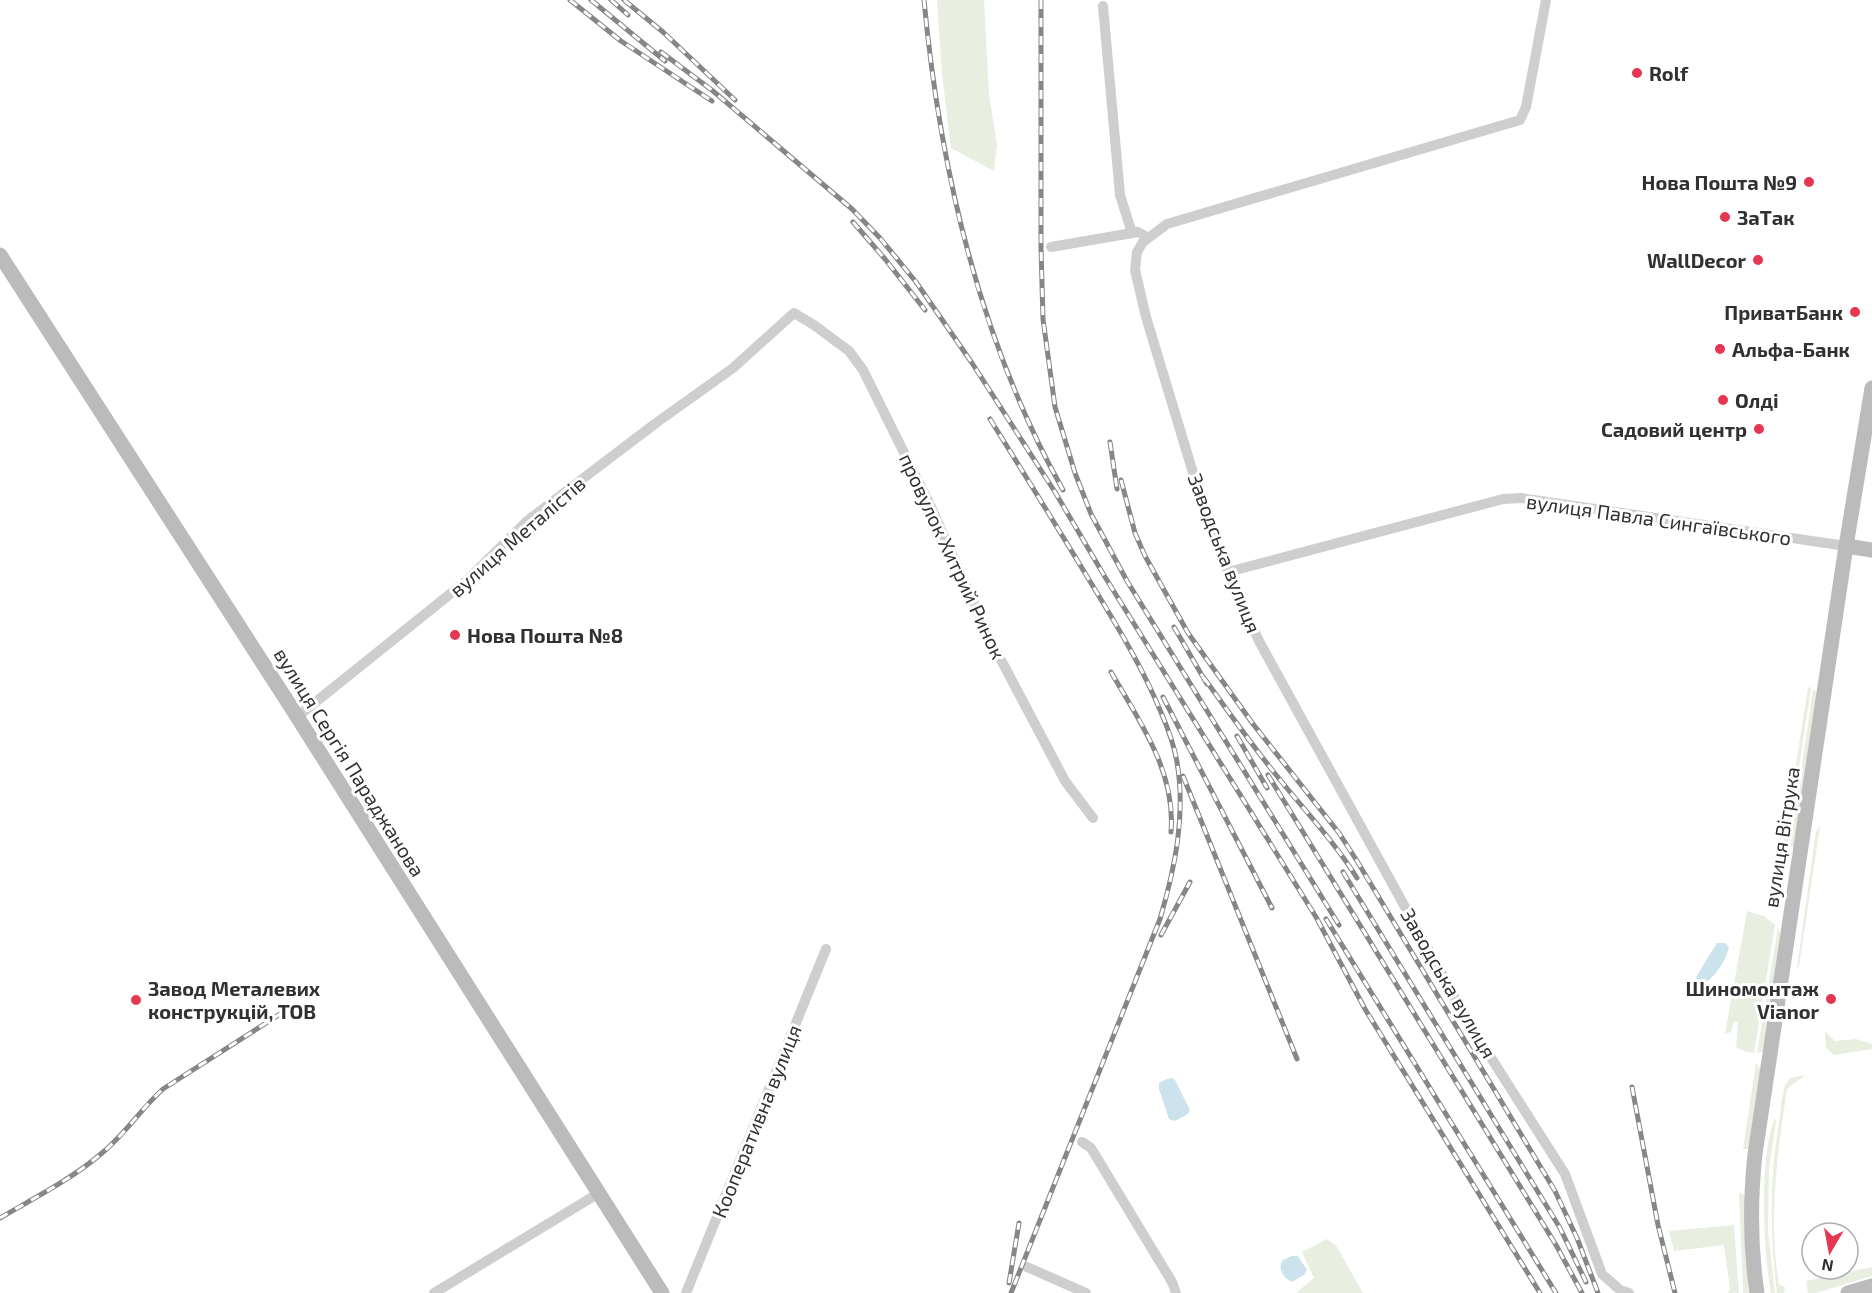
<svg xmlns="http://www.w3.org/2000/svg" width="1872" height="1293" viewBox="0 0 1872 1293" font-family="'Exo 2',sans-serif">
<rect width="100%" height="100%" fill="#fff"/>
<g fill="#e8eee0">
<polygon points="937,0 984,0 989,94 997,145 994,171 951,148 942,74"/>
<polygon points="1808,687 1811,688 1787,847 1783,848"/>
<polygon points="1813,689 1817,692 1795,846 1790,847"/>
<polygon points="1820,826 1799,966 1797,968 1816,831"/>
<polygon points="1747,911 1764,916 1775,925 1754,1053 1744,1051 1736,1047 1738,1022 1734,1021 1731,1032 1725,1034"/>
<polygon points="1778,928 1781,936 1764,1049 1762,1052 1757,1053"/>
<polygon points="1825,1031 1835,1041 1856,1039 1872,1044 1872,1049 1834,1055 1826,1048"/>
<polygon points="1756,1063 1761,1070 1748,1149 1743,1149"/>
<path d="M1805 1075 1787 1089C1777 1155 1768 1219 1779 1285L1785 1287 1784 1293H1777C1770 1235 1769 1182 1779 1123 1781 1110 1781 1095 1786 1083L1790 1078Z"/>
<path d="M1775 1118 1776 1122 1769 1167 1768 1232 1775 1293H1771C1763 1251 1759 1157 1775 1118Z"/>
<polygon points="1739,1193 1743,1194 1745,1199 1745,1250 1749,1293 1743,1293 1743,1291"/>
<polygon points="1734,1225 1739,1293 1728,1293 1730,1289 1724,1245 1674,1251 1669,1231"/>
<polygon points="1327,1239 1337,1247 1363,1293 1296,1293 1314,1278 1302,1252"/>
<polygon points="1872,1267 1872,1276 1816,1293 1808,1293 1806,1281"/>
</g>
<g fill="#cce3ed">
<path d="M1717 943H1725L1729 947C1726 961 1715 977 1702 985L1698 982 1696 977Z"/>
<polygon points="1167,1079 1172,1078 1175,1080 1190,1110 1188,1114 1175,1121 1169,1119 1159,1089 1159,1083"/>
<path d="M1292 1256H1298L1307 1270 1304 1275 1292 1282C1283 1278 1277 1268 1283 1260Z"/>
</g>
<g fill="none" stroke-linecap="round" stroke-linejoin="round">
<g stroke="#cecece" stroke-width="10">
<polyline points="1546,0 1526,107 1520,120 1167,224 1143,242 1137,252 1135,270 1146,317 1203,506 1228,572 1259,641 1467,1020 1565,1174 1602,1274 1620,1290 1629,1293"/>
<polyline points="1103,6 1120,195 1132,233"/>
<polyline points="1051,247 1138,232 1147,237"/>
<polyline points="1228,572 1503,499 1521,498 1846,546"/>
<polyline points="297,717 465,582 527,521 656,423 733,368 794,313 814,325 849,351 863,370 931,507 990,639 1065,781 1093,818"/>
<polyline points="1082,1142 1091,1148 1172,1282 1176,1293"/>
<polyline points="1027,1267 1086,1293"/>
<polyline points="434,1293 599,1193"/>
<polyline points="686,1293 826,949"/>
</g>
<g stroke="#bbb" stroke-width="15">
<polyline points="0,255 291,707 662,1293"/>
<polyline points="1846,546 1872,550"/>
<path d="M1757 1293C1750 1246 1750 1201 1755 1154L1846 546 1872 388"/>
<polyline points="1848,1293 1872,1286"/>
</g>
<defs>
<g id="rail">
<polyline points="570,0 621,41 712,101"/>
<polyline points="591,0 665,61"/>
<polyline points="611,0 628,15"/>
<polyline points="624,0 663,32 735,100"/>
<path d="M924 0C940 170 979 340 1063 490"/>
<polyline points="1041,0 1041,248 1043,319 1055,407 1075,473 1091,514 1127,581 1339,925"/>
<polyline points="661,52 713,91 852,209 880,238 916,282 972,363 1055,492 1105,577 1316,917 1365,1009 1540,1293"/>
<polyline points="853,222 885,259 925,310"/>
<path d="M990 419C1023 472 1056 525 1088 578 1114 621 1141 664 1160 710 1167 726 1174 744 1177 762 1186 815 1175 868 1160 919L1011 1293"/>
<polyline points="1110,442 1117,489"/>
<polyline points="1121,480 1135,533 1145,556 1188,633 1253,724 1339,833 1357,861 1555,1191 1577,1238 1598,1293"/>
<polyline points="1174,627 1207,684"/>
<path d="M1111 672C1140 722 1176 772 1171 832"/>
<path d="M1204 678C1228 711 1251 744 1277 776 1304 810 1334 841 1357 878"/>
<polyline points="1163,697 1272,908"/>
<polyline points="1237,736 1267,788"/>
<polyline points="1268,775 1556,1245 1582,1293"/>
<polyline points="1183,776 1297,1059"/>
<polyline points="1343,872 1560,1228 1586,1282"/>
<polyline points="1326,919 1556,1293"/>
<polyline points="1161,935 1190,882"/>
<polyline points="1632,1087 1658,1225 1675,1293"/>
<path d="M0 1218C34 1198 72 1179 102 1153 125 1134 141 1109 163 1089L291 1007"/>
<polyline points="1009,1283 1019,1223"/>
</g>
</defs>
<use href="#rail" stroke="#868686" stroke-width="5"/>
<use href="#rail" stroke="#fff" stroke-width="3" stroke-dasharray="9" stroke-linecap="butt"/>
</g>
<g fill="#e53652" stroke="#fff" stroke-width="2">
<circle cx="1637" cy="73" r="6"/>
<circle cx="1809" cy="182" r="6"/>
<circle cx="1725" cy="217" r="6"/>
<circle cx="1758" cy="260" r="6"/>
<circle cx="1855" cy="312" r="6"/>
<circle cx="1720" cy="349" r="6"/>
<circle cx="1723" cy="400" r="6"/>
<circle cx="1759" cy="429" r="6"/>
<circle cx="455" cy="635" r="6"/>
<circle cx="1831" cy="999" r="6"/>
<circle cx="136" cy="1000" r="6"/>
</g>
<g text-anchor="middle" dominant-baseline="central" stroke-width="6" stroke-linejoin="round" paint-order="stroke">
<g font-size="20" font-weight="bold" fill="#313131" stroke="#fff" text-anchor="start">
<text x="1649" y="73">Rolf</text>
<text x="1797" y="182" text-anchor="end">Нова Пошта №9</text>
<text x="1737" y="217">ЗаТак</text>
<text x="1746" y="260" text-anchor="end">WallDecor</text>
<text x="1843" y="312" text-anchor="end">ПриватБанк</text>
<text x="1732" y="349">Альфа-Банк</text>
<text x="1735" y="400">Олді</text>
<text x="1747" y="429" text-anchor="end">Садовий центр</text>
<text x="467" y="635">Нова Пошта №8</text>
<text x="148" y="988">Завод Металевих<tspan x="148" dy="23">конструкцій, ТОВ</tspan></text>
<text x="1819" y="988" text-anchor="end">Шиномонтаж<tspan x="1819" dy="23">Vianor</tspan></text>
</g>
<g font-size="20" fill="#313131" stroke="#fff">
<text transform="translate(1659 519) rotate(8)">вулиця Павла Сингаївського</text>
<text transform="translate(517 536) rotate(-41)">вулиця Металістів</text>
<text transform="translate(1225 553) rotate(69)">Заводська вулиця</text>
<text transform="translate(953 556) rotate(65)">провулок Хитрий Ринок</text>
<text transform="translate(350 762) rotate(58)">вулиця Сергія Параджанова</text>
<text transform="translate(1781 837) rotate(-81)">вулиця Вітрука</text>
<text transform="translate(1449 983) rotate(60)">Заводська вулиця</text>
<text transform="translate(756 1121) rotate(-68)">Кооперативна вулиця</text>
</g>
</g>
<g transform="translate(1830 1251) rotate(190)"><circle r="28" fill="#ffffff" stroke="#adadad" stroke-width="1.5"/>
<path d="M0-4.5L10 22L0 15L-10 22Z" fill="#e53652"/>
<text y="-9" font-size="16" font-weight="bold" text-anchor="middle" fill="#313131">N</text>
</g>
</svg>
